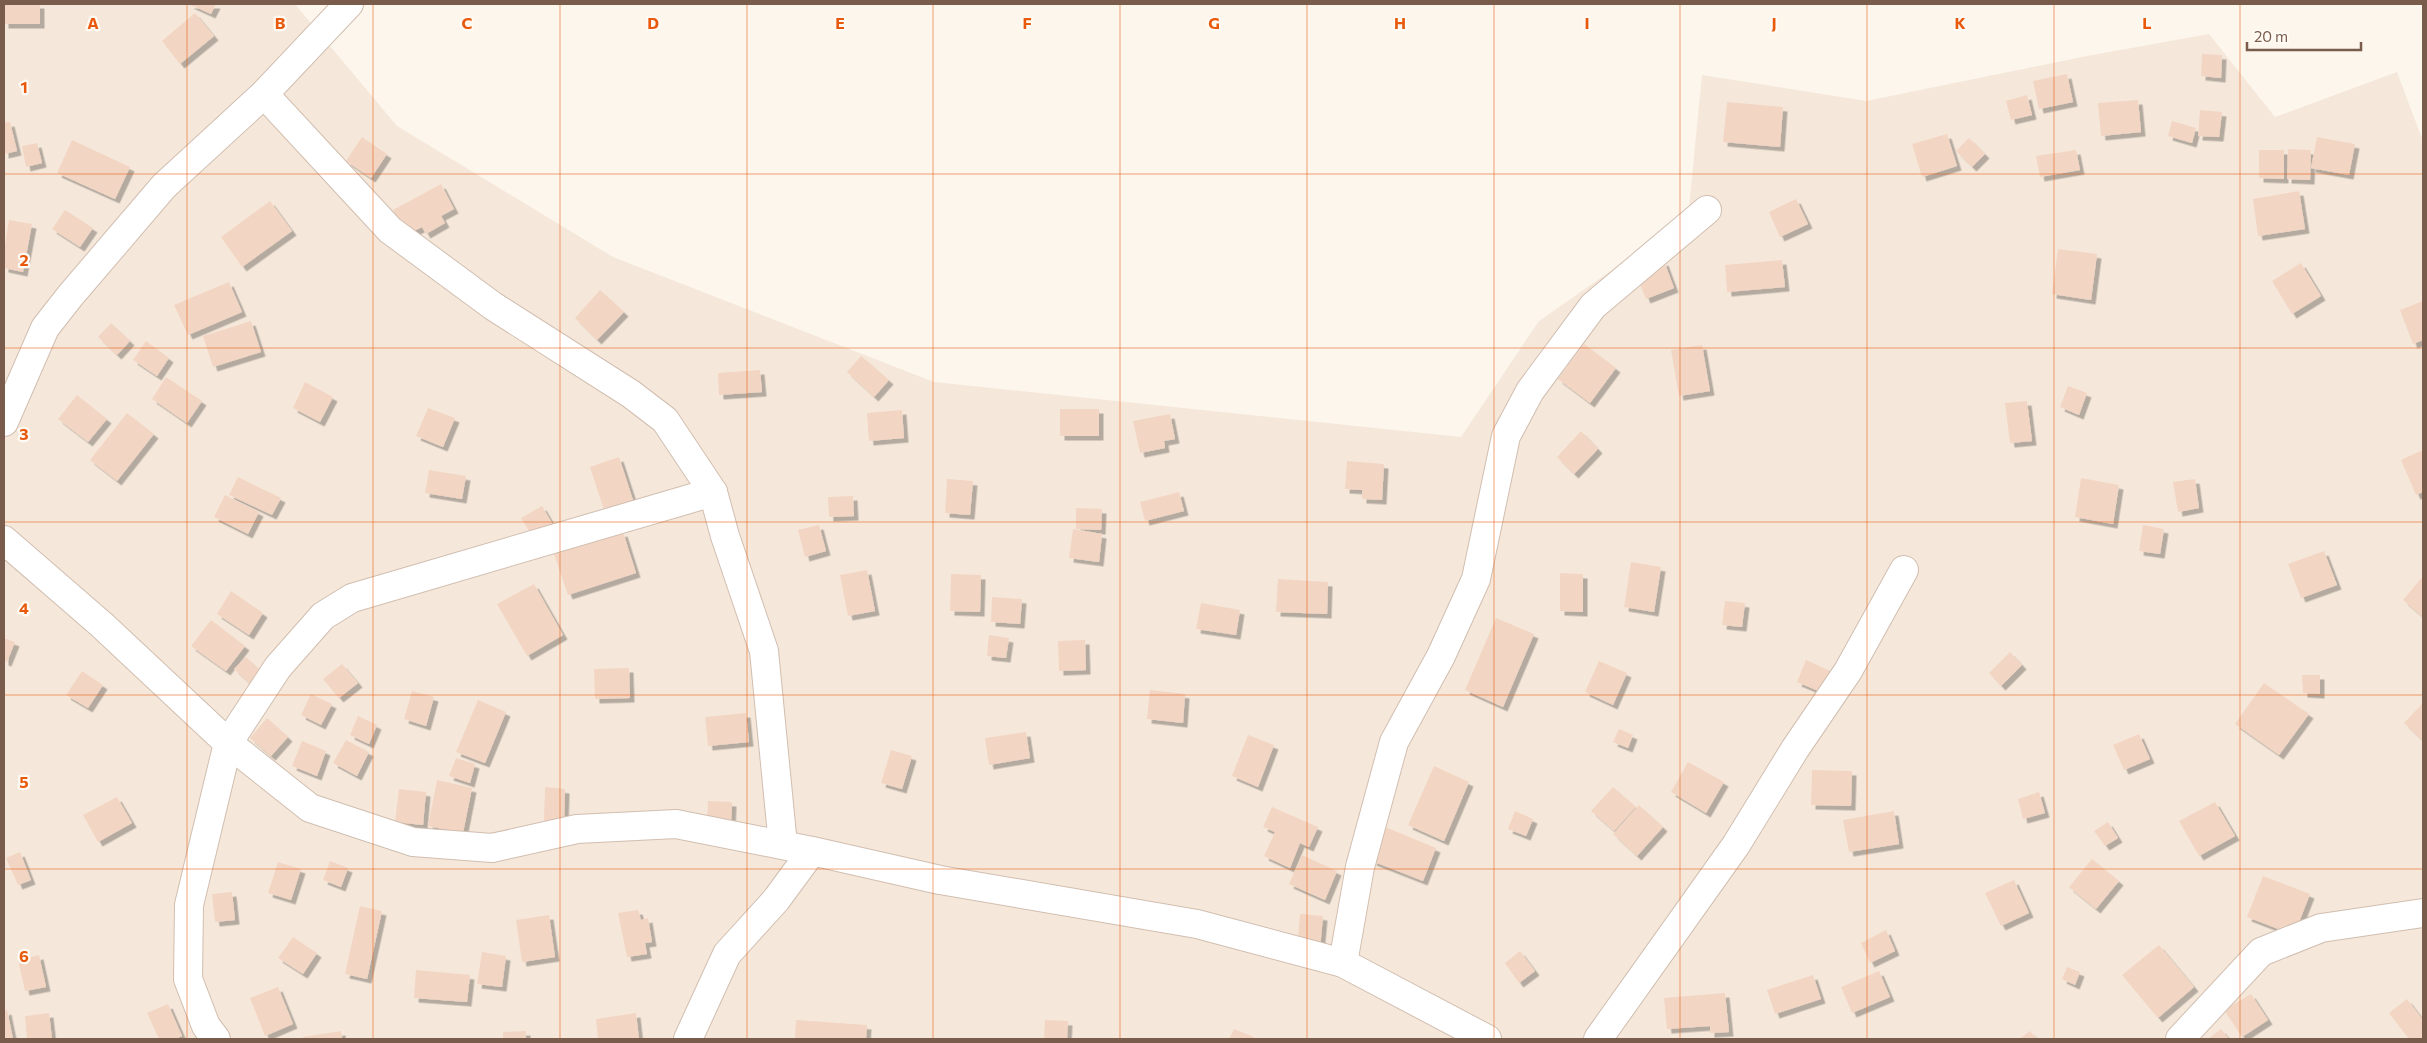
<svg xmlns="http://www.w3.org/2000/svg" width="2427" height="1043" viewBox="0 0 2427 1043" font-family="Commissioner,sans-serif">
<defs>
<filter id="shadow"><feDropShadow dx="4.5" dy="4.5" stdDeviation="0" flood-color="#0004"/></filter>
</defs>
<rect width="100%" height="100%" fill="#fdf6ec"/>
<polygon fill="#f5e8da" points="4,4 295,4 397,126 613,257 934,382 1461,437 1539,321 1688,217 1702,75 1866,101 2087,56 2209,34 2275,117 2397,72 2423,141 2423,1039 4,1039"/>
<g fill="#f3d5c3" filter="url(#shadow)">
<rect x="4" y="4" width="36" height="20"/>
<polygon points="189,4 216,4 211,14"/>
<polygon points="195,13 214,36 180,64 162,41"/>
<polygon points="2202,54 2222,55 2221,78 2201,76"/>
<polygon points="2067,74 2073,102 2039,109 2033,81"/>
<polygon points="2027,95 2032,115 2011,120 2006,101"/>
<polygon points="2138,100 2141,132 2101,136 2098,103"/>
<polygon points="1727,102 1783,107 1780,147 1723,142"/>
<polygon points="2200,110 2222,112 2219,137 2198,136"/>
<polygon points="2172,121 2196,128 2192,143 2168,136"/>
<polygon points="10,122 17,151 4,154 4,123"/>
<polygon points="1947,134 1957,166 1922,177 1912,144"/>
<polygon points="362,137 387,154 371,178 346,161"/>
<polygon points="2317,137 2355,144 2349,175 2311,168"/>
<polygon points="1969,138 1985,154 1972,167 1956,151"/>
<polygon points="72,140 130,167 115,199 57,173"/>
<polygon points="37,143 42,163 26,167 22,146"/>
<polygon points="2288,149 2311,150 2310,180 2287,179"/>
<polygon points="2076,150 2080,170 2040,177 2036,156"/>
<polygon points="2259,150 2284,150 2284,179 2259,178"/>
<polygon points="441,184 454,209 441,216 445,223 426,234 422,227 406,235 393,210"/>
<polygon points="2299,191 2305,229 2258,236 2253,199"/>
<polygon points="1796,199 1808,224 1780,237 1769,212"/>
<polygon points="270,201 292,231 242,267 221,237"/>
<polygon points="65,210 93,228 80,247 52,229"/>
<polygon points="9,220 32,224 23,272 4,268 4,251"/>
<polygon points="2058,249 2097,254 2091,300 2052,294"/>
<polygon points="1782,260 1785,287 1727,292 1725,265"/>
<polygon points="1664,261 1674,288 1646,299 1635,272"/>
<polygon points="2301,263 2321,296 2292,314 2272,281"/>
<polygon points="229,282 242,312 188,335 174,305"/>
<polygon points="600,290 624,312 597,340 575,318"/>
<polygon points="2423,301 2423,340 2413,344 2400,310"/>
<polygon points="251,321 261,352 213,367 203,336"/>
<polygon points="111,323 130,341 117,355 98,337"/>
<polygon points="146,341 169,358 157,376 133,360"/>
<polygon points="1584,344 1616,368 1590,403 1558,379"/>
<polygon points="1702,345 1710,391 1679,396 1671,350"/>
<polygon points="861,356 889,380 874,397 847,372"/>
<polygon points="760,370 762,392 719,395 718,373"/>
<polygon points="166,377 202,401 187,423 152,399"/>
<polygon points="305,382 333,397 320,422 293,408"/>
<polygon points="2068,386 2087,393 2079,415 2060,407"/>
<polygon points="77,395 107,419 88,442 58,419"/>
<polygon points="2027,401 2032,441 2010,443 2005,403"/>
<polygon points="428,408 455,418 443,447 416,436"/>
<rect x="1060" y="409" width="39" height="27"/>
<polygon points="902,410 904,438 869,441 867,413"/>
<polygon points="127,413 154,434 117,481 90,460"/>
<polygon points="1170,414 1175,439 1164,441 1165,448 1140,453 1133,421"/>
<polygon points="1581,431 1598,449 1574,474 1557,457"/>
<polygon points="2423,450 2423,492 2416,495 2401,460"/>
<polygon points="619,457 633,500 604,510 590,467"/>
<polygon points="1347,461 1384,464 1382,500 1362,499 1362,490 1345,489"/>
<polygon points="429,470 466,476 462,499 425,493"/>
<polygon points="238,477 281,498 272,515 229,495"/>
<polygon points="2081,478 2119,485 2113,524 2075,517"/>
<polygon points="947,479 973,481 970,515 945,513"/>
<polygon points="2195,479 2199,508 2178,512 2173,482"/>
<polygon points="1179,492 1184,511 1145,521 1140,502"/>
<polygon points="225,495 259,512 248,534 214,517"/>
<polygon points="853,496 854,516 829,517 828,497"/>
<polygon points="542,506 556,530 536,542 521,518"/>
<polygon points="1076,508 1102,509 1101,530 1076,529"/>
<polygon points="819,525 826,551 805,557 798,530"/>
<polygon points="2143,525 2164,529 2160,554 2139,551"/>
<polygon points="1073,529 1102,534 1099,562 1069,558"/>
<polygon points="623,532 636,573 568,595 554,554"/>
<polygon points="2324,551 2337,585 2301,598 2288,564"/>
<polygon points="1631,562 1661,567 1654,612 1624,607"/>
<polygon points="867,570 875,611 848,616 840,575"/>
<polygon points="1560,573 1583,574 1583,612 1560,611"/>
<polygon points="951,574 981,575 980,612 950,611"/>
<polygon points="2423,576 2423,617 2403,600"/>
<polygon points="1278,579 1328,582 1327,614 1276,612"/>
<polygon points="534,584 563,635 527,656 497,604"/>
<polygon points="231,591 263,613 249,635 217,614"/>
<polygon points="992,597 1022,599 1020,624 991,622"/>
<polygon points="1725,601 1745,603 1742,627 1722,625"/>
<polygon points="1201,603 1240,610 1236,635 1196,629"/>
<polygon points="1496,618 1534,634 1503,707 1465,690"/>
<polygon points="211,620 245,646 226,671 191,646"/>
<polygon points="989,635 1009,638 1006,658 987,656"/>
<polygon points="4,638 15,642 7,662 4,661"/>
<polygon points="1085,640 1086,670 1059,671 1058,641"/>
<polygon points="2010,652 2022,665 2001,686 1989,673"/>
<polygon points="246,657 263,673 251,685 234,669"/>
<polygon points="1806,660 1837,674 1828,695 1797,682"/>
<polygon points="1599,661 1627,673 1613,705 1585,692"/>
<polygon points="342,664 358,683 339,698 323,679"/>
<polygon points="629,668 630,698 595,699 594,669"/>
<polygon points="82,671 103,685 88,708 66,695"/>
<polygon points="2302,675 2320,675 2320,694 2303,693"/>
<polygon points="2264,683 2309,714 2279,755 2235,724"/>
<polygon points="1150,690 1185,694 1183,723 1147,719"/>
<polygon points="412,691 434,697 426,726 404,719"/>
<polygon points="311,694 332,704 321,725 301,715"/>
<polygon points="478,700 506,712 485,763 456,752"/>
<polygon points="2423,703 2423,741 2404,723"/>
<polygon points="746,713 749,742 708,746 705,717"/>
<polygon points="358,716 377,725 369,744 350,735"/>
<polygon points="267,718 288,737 271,756 250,738"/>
<polygon points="1619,729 1633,735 1628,748 1613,742"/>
<polygon points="1026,732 1030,758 989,765 985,738"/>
<polygon points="2139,734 2150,759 2124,770 2113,745"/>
<polygon points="1248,735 1274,745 1258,787 1232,776"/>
<polygon points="346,740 369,752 357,776 333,763"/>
<polygon points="302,741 326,751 317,776 292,766"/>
<polygon points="891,750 912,756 902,789 881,783"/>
<polygon points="456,758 475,764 470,783 449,776"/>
<polygon points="1688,762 1724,782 1706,813 1671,792"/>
<polygon points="1434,766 1469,782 1444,841 1408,825"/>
<polygon points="1812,770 1852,771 1851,806 1811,805"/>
<polygon points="437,780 472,788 463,833 428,826"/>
<polygon points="545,787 565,789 564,823 544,822"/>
<polygon points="1613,787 1636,807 1614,831 1591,811"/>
<polygon points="399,789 426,792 423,825 395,822"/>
<polygon points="2039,792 2045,813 2023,819 2018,799"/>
<polygon points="117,797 132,823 98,842 83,815"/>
<polygon points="708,801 732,802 731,825 707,824"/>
<polygon points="2215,802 2235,836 2199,856 2179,821"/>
<polygon points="1639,805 1663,827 1637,856 1613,834"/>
<polygon points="1272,807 1318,827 1309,847 1300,843 1290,868 1264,856 1275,832 1263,827"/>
<polygon points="1515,811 1533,819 1526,836 1508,829"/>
<polygon points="1894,811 1899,844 1849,852 1843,820"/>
<polygon points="2108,822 2118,838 2105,846 2094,831"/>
<polygon points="1385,827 1436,848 1423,881 1372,861"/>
<polygon points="20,852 31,880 18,885 6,858"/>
<polygon points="1302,855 1337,871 1325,900 1289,884"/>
<polygon points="2092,859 2119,881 2096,909 2069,887"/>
<polygon points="330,861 348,868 341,887 323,880"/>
<polygon points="278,862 301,869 291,900 268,893"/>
<polygon points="2263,876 2310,894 2294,935 2247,917"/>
<polygon points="2014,880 2029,913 2001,926 1985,893"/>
<polygon points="232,892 235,920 215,922 212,894"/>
<polygon points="360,906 382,911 367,979 345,974"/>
<polygon points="638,910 641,920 648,918 652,942 645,943 647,954 627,957 618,913"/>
<polygon points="1300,914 1323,916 1320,949 1297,948"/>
<polygon points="549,915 555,957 522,962 516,920"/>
<polygon points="1886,930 1895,951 1870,963 1861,943"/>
<polygon points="293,937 317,953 303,974 278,958"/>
<polygon points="2159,945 2194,987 2158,1018 2122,975"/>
<polygon points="1520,951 1535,971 1519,983 1505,963"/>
<polygon points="482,952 506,956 502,987 477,984"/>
<polygon points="39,955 46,987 25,991 18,960"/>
<polygon points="2067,967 2080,972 2075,985 2062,979"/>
<polygon points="416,970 470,975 467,1002 414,998"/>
<polygon points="1879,971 1890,997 1852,1013 1841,987"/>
<polygon points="1813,975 1821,999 1775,1014 1767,990"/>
<polygon points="278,987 293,1024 265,1036 250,998"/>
<polygon points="1725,993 1729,1032 1710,1033 1710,1026 1667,1029 1664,998"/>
<polygon points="2251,994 2268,1020 2242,1037 2224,1010"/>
<polygon points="2407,999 2423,1020 2423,1039 2409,1039 2389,1013"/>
<polygon points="168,1004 182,1036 175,1039 159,1039 147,1013"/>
<polygon points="7,1010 13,1039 4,1039 4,1011"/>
<polygon points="49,1013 52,1039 27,1039 25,1016"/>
<polygon points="636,1013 639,1039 598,1039 596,1019"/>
<polygon points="796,1020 867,1025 866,1039 795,1039"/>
<polygon points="1045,1020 1068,1021 1067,1039 1044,1039"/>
<polygon points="1234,1029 1254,1037 1254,1039 1229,1039"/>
<polygon points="2221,1029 2229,1039 2208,1039"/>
<polygon points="341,1031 342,1039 303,1039 303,1037"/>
<polygon points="526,1031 526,1039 503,1039 503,1032"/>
<polygon points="2030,1031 2037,1039 2019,1039"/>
</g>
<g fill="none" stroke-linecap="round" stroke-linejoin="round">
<defs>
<g id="minor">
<polyline points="264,94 390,230 493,306 631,394 665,420 713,492 725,536 764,651 783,845"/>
<polyline points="4,422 45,328 70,296 164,186 264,94 349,4"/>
<polyline points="4,540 102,625 228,743 310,808 413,842 492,848 577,829 676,824 812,851 940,880 1197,924 1343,963 1487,1039"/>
<polyline points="1343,963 1360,867 1394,742 1441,656 1476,579 1506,436 1530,391 1593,306 1707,210"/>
<polyline points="216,1039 206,1026 188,979 189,905 228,743 278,667 323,616 352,598 713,492"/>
<polyline points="688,1039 727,954 776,900 812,851"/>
<polyline points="1598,1039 1736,845 1795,749 1848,671 1904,570"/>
<polyline points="2180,1039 2261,952 2321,928 2423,913"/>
</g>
</defs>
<use href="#minor" stroke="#d1beb0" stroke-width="30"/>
<use href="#minor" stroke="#fff" stroke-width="28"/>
</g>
<path fill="none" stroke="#e8590c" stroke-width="1" stroke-opacity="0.55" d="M187 4V1039M373 4V1039M560 4V1039M747 4V1039M933 4V1039M1120 4V1039M1307 4V1039M1494 4V1039M1680 4V1039M1867 4V1039M2054 4V1039M2240 4V1039M4 174H2423M4 348H2423M4 522H2423M4 695H2423M4 869H2423"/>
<g font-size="16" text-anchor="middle" font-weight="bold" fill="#e8590c" stroke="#fffaf3" stroke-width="4.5" stroke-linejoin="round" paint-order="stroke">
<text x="93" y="29">A</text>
<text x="280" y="29">B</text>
<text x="467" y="29">C</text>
<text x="653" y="29">D</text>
<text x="840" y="29">E</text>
<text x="1027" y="29">F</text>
<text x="1214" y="29">G</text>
<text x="1400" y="29">H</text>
<text x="1587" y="29">I</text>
<text x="1774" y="29">J</text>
<text x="1960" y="29">K</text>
<text x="2147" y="29">L</text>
<text x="24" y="93">1</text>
<text x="24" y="266">2</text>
<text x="24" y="440">3</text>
<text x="24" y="614">4</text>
<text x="24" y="788">5</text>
<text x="24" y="962">6</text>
</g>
<rect width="2427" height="1043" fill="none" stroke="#7a5c4d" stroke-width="10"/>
<path d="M2247 42v8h114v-8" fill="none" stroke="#7a5c4d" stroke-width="2.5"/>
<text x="2254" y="42" font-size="15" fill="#7a5c4d" stroke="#fffaf3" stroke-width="4" paint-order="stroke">20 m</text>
</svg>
